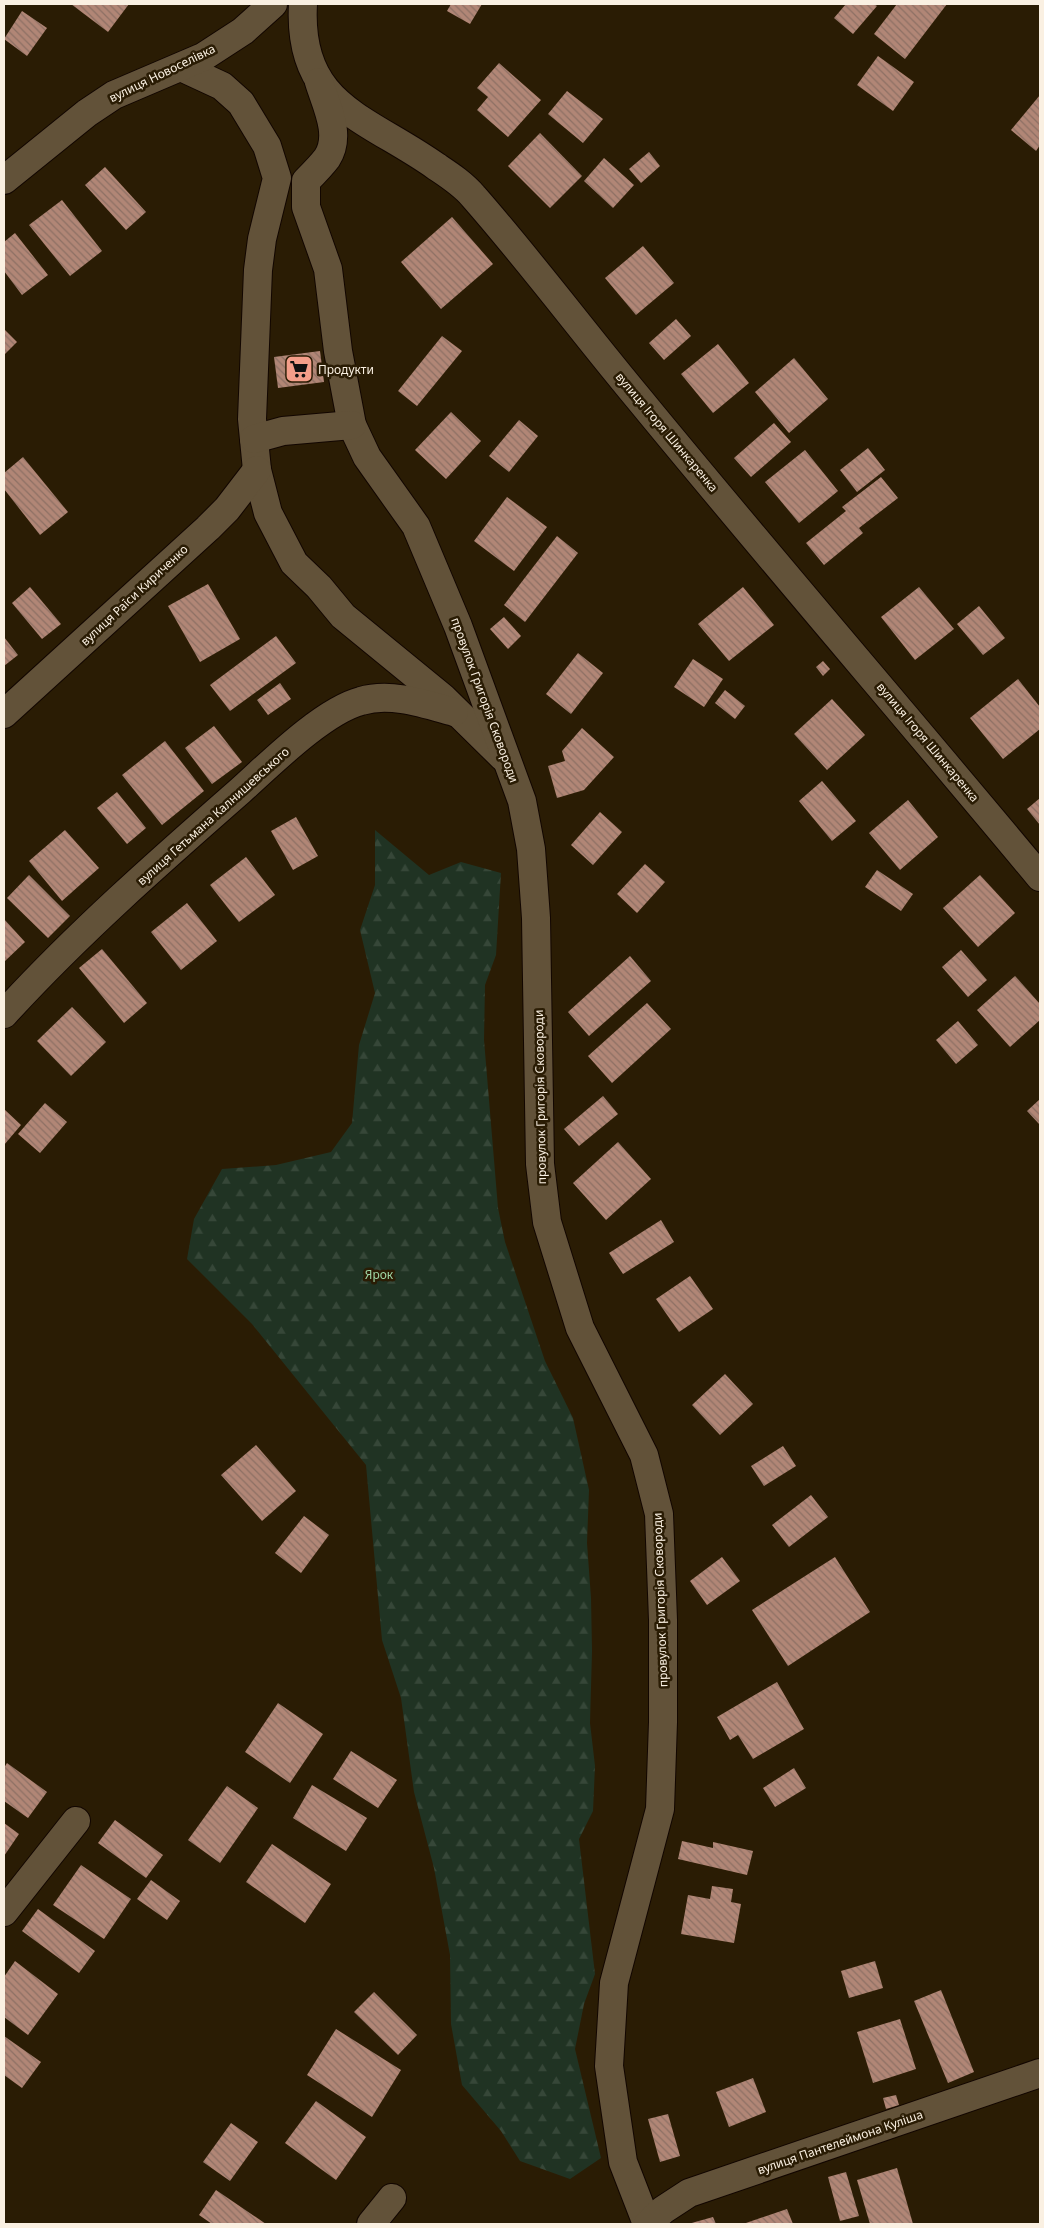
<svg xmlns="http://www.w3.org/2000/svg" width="1044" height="2228" viewBox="0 0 1044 2228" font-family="'Noto Sans',sans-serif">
<defs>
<pattern id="forest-firs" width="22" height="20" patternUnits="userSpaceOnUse" patternTransform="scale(1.25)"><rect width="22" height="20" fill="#203323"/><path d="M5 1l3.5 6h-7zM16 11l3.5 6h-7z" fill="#364738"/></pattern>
<pattern id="building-back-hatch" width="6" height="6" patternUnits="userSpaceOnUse" patternTransform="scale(1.25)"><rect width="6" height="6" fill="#b18676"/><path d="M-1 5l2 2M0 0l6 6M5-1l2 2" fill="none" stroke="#8d7064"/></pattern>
</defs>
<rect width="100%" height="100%" fill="#2a1c04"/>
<polygon fill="url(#forest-firs)" points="375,830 429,875 461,862 501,873 496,955 485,985 484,1040 498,1208 505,1242 545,1361 573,1418 589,1490 587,1543 591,1598 592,1651 590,1723 595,1766 593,1811 579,1839 595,1974 584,2004 575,2049 601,2158 570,2179 520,2161 501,2131 462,2085 451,2024 450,1955 434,1868 414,1792 401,1698 382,1640 366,1465 252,1324 187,1259 194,1219 222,1169 276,1165 331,1152 352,1123 359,1045 375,993 360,930 375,885"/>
<g fill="url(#building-back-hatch)">
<polygon points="71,4 129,4 108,32"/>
<polygon points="451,4 482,4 470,24 447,11"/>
<polygon points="846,4 874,4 877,6 853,34 834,18"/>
<polygon points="897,4 947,4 905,59 874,34"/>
<polygon points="22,11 47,28 27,56 4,39"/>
<polygon points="878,56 914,82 893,111 857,85"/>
<polygon points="499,63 541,100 508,137 477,110 488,97 477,88"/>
<polygon points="567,91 603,119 583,143 548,114"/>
<polygon points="1040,95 1040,145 1036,151 1011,130"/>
<polygon points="540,133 582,176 550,208 508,166"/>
<polygon points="649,152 660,166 641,183 629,169"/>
<polygon points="604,158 634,185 613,208 584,181"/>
<polygon points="105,167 146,212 126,230 85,185"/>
<polygon points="62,200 102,251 70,276 29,225"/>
<polygon points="452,217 493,264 441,309 401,262"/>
<polygon points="15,233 48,275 22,295 4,271 4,242"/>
<polygon points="643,246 674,283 636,315 605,278"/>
<polygon points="676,319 691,336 664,360 649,343"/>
<polygon points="4,329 17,342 4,355"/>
<polygon points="442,336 462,351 417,406 398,391"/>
<polygon points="718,344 749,383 713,413 681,374"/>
<polygon points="320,351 324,382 278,388 274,357"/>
<polygon points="794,358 828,399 789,433 755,392"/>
<polygon points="451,412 481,441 446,479 415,450"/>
<polygon points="519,420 538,436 509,472 489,456"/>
<polygon points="774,423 791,442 751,477 734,458"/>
<polygon points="868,448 885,470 857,492 840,470"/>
<polygon points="805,450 838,491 799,523 765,482"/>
<polygon points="23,457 68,512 40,535 4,489 4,473"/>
<polygon points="881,477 898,498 859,528 863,533 824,565 806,543 846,511 842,507"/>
<polygon points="507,497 547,527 514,571 474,541"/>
<polygon points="557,536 578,553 525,622 504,605"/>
<polygon points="208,584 240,639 200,662 168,606"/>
<polygon points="30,587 61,624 42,639 12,603"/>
<polygon points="743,587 774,625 729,661 698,624"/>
<polygon points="919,587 954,629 915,660 881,617"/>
<polygon points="979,606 1005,638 983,655 957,624"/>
<polygon points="504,617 521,636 508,649 490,629"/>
<polygon points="276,636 296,663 230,711 210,685"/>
<polygon points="4,637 18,655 4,666"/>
<polygon points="578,653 603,673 571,714 546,694"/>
<polygon points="693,659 723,679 704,707 674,687"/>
<polygon points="823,661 830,669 823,676 816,667"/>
<polygon points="1018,679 1040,707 1040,729 1003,759 970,718"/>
<polygon points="280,683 291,699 268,715 257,700"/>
<polygon points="725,690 745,706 735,719 715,703"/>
<polygon points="832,699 865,735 827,770 794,734"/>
<polygon points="214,726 242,762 212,784 185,748"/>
<polygon points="582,728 614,757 584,790 557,798 548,766 565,761 562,751"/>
<polygon points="165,741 204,791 162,825 122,775"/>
<polygon points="822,781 856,821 832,841 799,801"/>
<polygon points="117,792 146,828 127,844 97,808"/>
<polygon points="1040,798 1040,825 1027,809"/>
<polygon points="908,800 938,837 900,870 869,833"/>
<polygon points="600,812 622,832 593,865 571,845"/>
<polygon points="296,817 318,856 293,870 271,831"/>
<polygon points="65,830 99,868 62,901 29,861"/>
<polygon points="246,857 275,895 239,922 210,885"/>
<polygon points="645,864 665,882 637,913 617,894"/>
<polygon points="877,870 913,894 901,911 865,887"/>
<polygon points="29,875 70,916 48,938 7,898"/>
<polygon points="980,875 1015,913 978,947 943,908"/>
<polygon points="187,903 217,941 181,970 151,932"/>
<polygon points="4,919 25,942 4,962"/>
<polygon points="102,949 147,1003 124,1023 79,968"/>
<polygon points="961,950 987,980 968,997 942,967"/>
<polygon points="630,956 651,981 589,1036 568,1012"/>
<polygon points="1015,976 1040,1004 1040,1020 1010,1047 977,1010"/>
<polygon points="647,1003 671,1029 612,1083 588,1056"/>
<polygon points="72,1007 106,1042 71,1076 37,1041"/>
<polygon points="958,1021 978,1045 956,1064 936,1040"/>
<polygon points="603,1096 618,1114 579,1146 564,1129"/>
<polygon points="1040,1099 1040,1125 1027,1111"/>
<polygon points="45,1103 67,1122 40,1153 18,1134"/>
<polygon points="4,1109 21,1125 4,1145"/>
<polygon points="618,1142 651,1179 606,1220 573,1183"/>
<polygon points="661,1220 674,1242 623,1274 609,1253"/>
<polygon points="690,1276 713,1309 679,1332 656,1299"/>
<polygon points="725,1374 753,1404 720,1435 692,1405"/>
<polygon points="256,1445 296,1491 262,1521 221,1475"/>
<polygon points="783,1446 796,1466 764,1486 751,1466"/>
<polygon points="811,1495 828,1517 789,1547 772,1525"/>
<polygon points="304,1516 329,1535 301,1573 275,1553"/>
<polygon points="722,1557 740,1581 707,1605 690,1581"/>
<polygon points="835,1557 870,1612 788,1666 752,1610"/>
<polygon points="777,1682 804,1729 753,1759 738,1735 730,1740 717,1717"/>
<polygon points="278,1703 323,1734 290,1783 245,1752"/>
<polygon points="351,1751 397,1780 378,1808 333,1779"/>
<polygon points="7,1763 47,1792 28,1818 4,1801 4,1768"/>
<polygon points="794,1768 806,1788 775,1807 763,1788"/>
<polygon points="312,1785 367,1818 346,1851 293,1818"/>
<polygon points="227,1786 258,1808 220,1863 188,1840"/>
<polygon points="115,1820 163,1855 146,1878 98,1843"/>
<polygon points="4,1823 19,1834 4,1856"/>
<polygon points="682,1841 713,1848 713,1842 753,1851 747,1875 678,1859"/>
<polygon points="272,1844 331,1884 305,1923 246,1882"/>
<polygon points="81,1865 131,1899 104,1939 53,1905"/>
<polygon points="151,1880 180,1901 167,1920 137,1899"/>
<polygon points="712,1886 733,1889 731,1902 741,1904 734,1943 681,1934 688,1895 710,1899"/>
<polygon points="38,1909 95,1951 79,1973 22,1931"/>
<polygon points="15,1961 58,1994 28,2035 4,2017 4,1977"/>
<polygon points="875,1961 883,1988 849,1998 841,1971"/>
<polygon points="941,1990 974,2072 948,2083 914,2001"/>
<polygon points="374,1992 417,2035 398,2055 354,2012"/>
<polygon points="900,2019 916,2069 873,2083 857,2032"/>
<polygon points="336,2029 401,2070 372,2117 307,2075"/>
<polygon points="4,2036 41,2062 22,2088 4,2075"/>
<polygon points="753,2078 766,2112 729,2127 716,2092"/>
<polygon points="896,2095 899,2105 886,2109 883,2098"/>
<polygon points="316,2101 366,2137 336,2180 285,2143"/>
<polygon points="668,2114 680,2156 660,2162 648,2119"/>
<polygon points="231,2123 258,2142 230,2181 203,2162"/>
<polygon points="897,2168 913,2224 870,2224 857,2180"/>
<polygon points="846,2172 859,2216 840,2221 828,2177"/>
<polygon points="216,2190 266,2224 212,2224 199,2215"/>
<polygon points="787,2209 793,2224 743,2224"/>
<polygon points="713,2217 716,2224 688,2224"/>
</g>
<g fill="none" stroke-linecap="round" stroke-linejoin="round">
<defs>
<g id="minor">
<path d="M303 4C297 107 367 117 437 167 449 175 463 184 473 196 531 262 583 332 639 399 771 560 907 717 1040 877"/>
<polyline points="181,67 222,86 241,103 267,146 277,178 262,239 258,270 252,419 257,470 268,513 294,563 319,587 343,616 442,697 503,757"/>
<path d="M319 82C326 105 342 135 327 158 321 166 313 174 306 181V207L328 269 338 351 352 425 367 457 416 526 458 626 522 801 531 849 536 918 540 1164 547 1222 580 1328 644 1455 659 1514 663 1620V1722L660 1809 614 1983 609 2066 623 2162 647 2224"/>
<polyline points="4,180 87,113 114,95 203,57 243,31 273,4"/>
<polyline points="254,439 283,431 352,425"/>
<polyline points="4,714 208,528 227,509 257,470"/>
<path d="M4 1014C77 934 159 862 240 791 270 764 323 711 361 701 391 692 425 704 454 712"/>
<polyline points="4,1912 76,1821"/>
<polyline points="371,2224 392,2198"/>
<polyline points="648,2224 663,2210 689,2193 1040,2073"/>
</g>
</defs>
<use href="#minor" stroke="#120600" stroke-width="30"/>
<use href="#minor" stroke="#625239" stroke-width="28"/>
</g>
<defs>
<symbol id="supermarket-square" viewBox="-11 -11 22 22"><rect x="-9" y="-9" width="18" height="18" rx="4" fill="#f49e8a" stroke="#2a1c04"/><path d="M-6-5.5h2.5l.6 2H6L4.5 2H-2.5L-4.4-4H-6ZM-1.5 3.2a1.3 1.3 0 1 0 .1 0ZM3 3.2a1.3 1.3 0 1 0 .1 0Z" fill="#111"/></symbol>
</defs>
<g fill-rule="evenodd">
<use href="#supermarket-square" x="283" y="353" width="32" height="32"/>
</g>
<g text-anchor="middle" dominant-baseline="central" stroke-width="5" stroke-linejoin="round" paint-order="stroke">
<g font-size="12" fill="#faf0e2" stroke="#2a1c04">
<text transform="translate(162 73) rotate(-26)">вулиця Новоселівка</text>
<text transform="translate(667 432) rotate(50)">вулиця Ігоря Шинкаренка</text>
<text transform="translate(134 595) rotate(-43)">вулиця Раїси Кириченко</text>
<text transform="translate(485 700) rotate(70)">провулок Григорія Сковороди</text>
<text transform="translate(928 742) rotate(50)">вулиця Ігоря Шинкаренка</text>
<text transform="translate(213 816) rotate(-42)">вулиця Гетьмана Калнишевського</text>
<text transform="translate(540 1097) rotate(-91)">провулок Григорія Сковороди</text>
<text transform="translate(660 1600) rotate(-92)">провулок Григорія Сковороди</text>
<text transform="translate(840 2142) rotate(-19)">вулиця Пантелеймона Куліша</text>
</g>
<g font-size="12" fill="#faf0e2" stroke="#2a1c04" text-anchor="start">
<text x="318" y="369">Продукти</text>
</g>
<g font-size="12" fill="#9fd7a6" stroke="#2a1c04">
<text x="379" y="1274">Ярок</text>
</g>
</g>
<rect width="1044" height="2228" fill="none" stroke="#faf0e2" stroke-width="10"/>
</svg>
